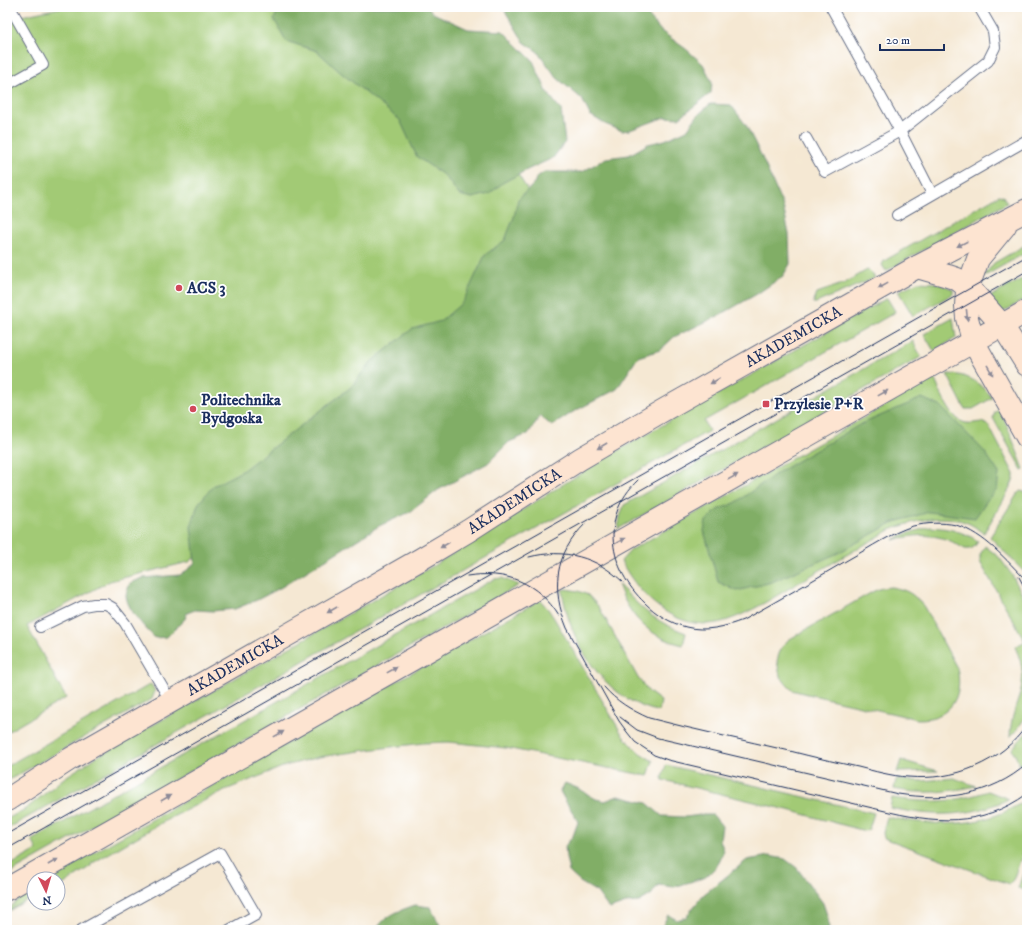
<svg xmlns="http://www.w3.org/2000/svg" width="1034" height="937" viewBox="0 0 1034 937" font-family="'IM FELL DW Pica',serif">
<rect width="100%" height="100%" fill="#fff"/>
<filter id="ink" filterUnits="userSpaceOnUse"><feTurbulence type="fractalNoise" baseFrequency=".025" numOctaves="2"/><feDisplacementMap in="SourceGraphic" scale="8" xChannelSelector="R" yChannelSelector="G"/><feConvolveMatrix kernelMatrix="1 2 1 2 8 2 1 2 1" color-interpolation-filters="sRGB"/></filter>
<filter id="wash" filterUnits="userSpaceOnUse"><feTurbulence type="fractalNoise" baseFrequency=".012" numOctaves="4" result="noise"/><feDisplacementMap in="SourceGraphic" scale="16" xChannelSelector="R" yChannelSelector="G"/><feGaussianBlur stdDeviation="0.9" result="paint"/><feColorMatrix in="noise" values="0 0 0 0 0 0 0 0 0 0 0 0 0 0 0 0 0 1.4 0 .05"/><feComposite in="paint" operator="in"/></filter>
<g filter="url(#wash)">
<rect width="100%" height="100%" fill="#f5e8d3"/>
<g fill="#a2ca75" stroke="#5e7c6a">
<polygon points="64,7 417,7 568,257 189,562 110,581 27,626 66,698 7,732 7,19"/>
<polygon points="999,195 1003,196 1007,203 886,271 882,265 884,261"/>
<polygon points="1027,244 1027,252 983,277 994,263"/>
<polygon points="867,270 871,272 875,278 816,303 813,303 817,293 845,283"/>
<polygon points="1027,276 1027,298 998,315 988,298"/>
<polygon points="918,282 937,283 953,289 953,294 913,316 898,291"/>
<polygon points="887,298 895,311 894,313 704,421 709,431 7,829 7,819 27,808 64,778 93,759 428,569 610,455"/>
<polygon points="953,318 956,338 934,351 924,334"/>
<polygon points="913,341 921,357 618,529 620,517 624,505"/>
<path d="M947 374C967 374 981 382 992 398L973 409H965Z"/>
<path d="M934 378C941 392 950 420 966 423 972 424 977 422 982 422L989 426 1014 474C1016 483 990 522 984 533 980 530 975 527 970 524 945 512 914 521 890 530 859 548 827 566 795 585 774 597 752 612 728 620 682 636 641 600 621 561L631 550Z"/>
<polygon points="999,409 1008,428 1024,469 1022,470 993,418 995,412"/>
<polygon points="1020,491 1025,492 1027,498 1027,575 990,537 1018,493"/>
<path d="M930 527C947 528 963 531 978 541 975 547 972 550 965 549 959 546 954 542 948 540 929 533 913 535 893 540L905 534Z"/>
<path d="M985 546 999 557 1012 575 1027 603V715L1016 731 1010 737C1011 699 1034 688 1015 647L1025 641 980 562V555Z"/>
<polygon points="502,578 519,585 7,875 7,867 37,850 32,840 494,579"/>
<path d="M618 584C641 608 653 621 686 633L683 645C649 637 629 617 618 584Z"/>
<path d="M891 587C908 590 914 594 924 607L957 668C964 698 949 720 917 719L799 692 792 690 788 686 780 676 777 661 779 654 782 647 788 640 795 636 874 591 882 588Z"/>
<path d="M566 589 578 591 588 595 599 607 638 678 649 692 661 701 659 712C650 709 639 706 631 701 592 679 568 633 562 590Z"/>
<polygon points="540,600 548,609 554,618 623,736 640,753 653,761 648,776 506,748 449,742 424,743 367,750 319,757 285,766 223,791 163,822 91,864 91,866 74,877 60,887 58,887 58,879 47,879"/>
<polygon points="151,684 155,691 152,699 7,781 7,766"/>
<polygon points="1027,732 1027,758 1020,765 1012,749"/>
<polygon points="901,760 938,771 897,772"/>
<polygon points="666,765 874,813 869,829 865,831 792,811 663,780 662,777"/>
<path d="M954 778 976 786C949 792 921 795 894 789L896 780 922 781Z"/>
<path d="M988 791 1009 799C967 818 934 817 890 808L892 798C928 803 953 803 988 791Z"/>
<path d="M1020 804 1027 807V842L1013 880 1009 884 884 838 883 833 887 817C924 824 961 828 997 815 1005 812 1012 808 1020 804Z"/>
<polygon points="1027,863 1027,891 1018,888"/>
<polygon points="34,886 34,896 7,912 7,910"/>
</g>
<g fill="#81ae66" stroke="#4e6e62">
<polygon points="280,7 428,7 433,13 468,29 503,31 533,61 547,92 561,110 565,142 553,158 529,169 504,182 489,194 472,198 459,195 445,176 417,157 400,120 340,72 317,51 286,41 274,19"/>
<polygon points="506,7 637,7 645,12 661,31 686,49 703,64 712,82 711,93 679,118 665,117 630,130 622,131 605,124 590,115 582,99 557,78 538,52 524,42 505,11"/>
<path d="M710 104 731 105 746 125 761 155 783 206 789 234 790 264 783 276 757 294 720 315 674 337 660 350 638 357 617 389 573 412 552 426 540 416 528 434 509 442 488 463 438 490 410 512 379 526 280 588 257 600 235 609 213 611 195 610 187 613 185 619 167 637 155 638C145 628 127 610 126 595 126 592 129 587 130 583L143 578 180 575 190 568 195 562 191 527 198 504 213 486 242 471 351 387 371 362 412 329 441 321 463 302 485 255 505 240 514 217 518 199 533 185 537 177 544 172H582L606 158 629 155 648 144 665 140 687 130 697 116Z"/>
<polygon points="922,398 940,406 984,451 999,473 997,490 988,499 975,518 929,512 892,523 838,553 772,582 737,591 718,582 704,531 706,521 717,510 735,503 780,471 859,425"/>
<path d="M565 783 577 788 596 799 605 801 618 796 647 803 662 816 686 817 700 815H713L722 826 720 840 724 851 717 866 706 877 674 887 658 885 651 895 639 902 626 903 609 909 597 892 580 882 569 872 566 857 565 846 573 836 578 822C573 811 565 802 560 791Z"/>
<polygon points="769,856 785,859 797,868 823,903 828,918 829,930 663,930 662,927 668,915 677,920 686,917 703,895 747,860"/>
<path d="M415 905 430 907 439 923 440 930H376C385 915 399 911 415 905Z"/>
</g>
</g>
<g filter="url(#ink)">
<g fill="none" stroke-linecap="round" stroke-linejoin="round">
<defs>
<g id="lane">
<polyline points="831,7 900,131 932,194"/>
<polyline points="7,85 43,65 10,7"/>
<polyline points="806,138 825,172 900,131 988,61 995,47 993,31 979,7"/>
<polyline points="897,215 1027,140"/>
<polyline points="40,627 83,606 94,604 106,604 113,608 125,623 171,702"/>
<polyline points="81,930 220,853 256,915 229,930"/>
</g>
<g id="secondary">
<polyline points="1005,226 978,259 967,290 966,306 967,318 973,341 1027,437"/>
<polyline points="917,267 948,276 957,279 970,289 1002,325 1027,365"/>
<path id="s1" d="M7 800 70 759 421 559 468 531 580 459 662 411 917 267 1027 210"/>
<polyline points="7,889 1027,311"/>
</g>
</defs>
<use href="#lane" stroke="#677087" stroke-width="12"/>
<use href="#secondary" stroke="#677087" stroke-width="24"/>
<use href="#lane" stroke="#fff" stroke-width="10"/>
<use href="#secondary" stroke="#fde4d1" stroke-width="22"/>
<g stroke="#1b2f5e" stroke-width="1">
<path d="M638 480C599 517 609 569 645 603 656 614 670 623 686 627 705 632 725 627 743 620 779 600 815 579 851 558 871 547 891 533 913 526 927 523 942 522 956 525 985 534 1006 560 1027 581"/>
<path d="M585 524C554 555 551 589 567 628L619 721 627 732 635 742 647 750 654 755 668 760 881 810C934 823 980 828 1027 794"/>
<path d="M529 557C564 548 597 557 623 582"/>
<path d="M467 576C506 570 538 582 559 616"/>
<polyline points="1019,577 1027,592"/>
<path d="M604 687C616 701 631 710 649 718 695 730 743 740 790 751 813 757 835 762 858 767 874 771 891 776 908 777 954 781 1001 763 1027 725"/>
<path d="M620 717 637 730 658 738 898 794C944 801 991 796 1027 764"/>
<polyline points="7,834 1027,256"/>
<polyline points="7,849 1027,271"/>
</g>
</g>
<defs><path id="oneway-solid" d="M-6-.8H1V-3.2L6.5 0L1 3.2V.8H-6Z"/></defs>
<g fill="#8c8a98">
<use href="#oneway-solid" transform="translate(962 244) rotate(153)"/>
<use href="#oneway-solid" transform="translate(883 286) rotate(151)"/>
<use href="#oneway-solid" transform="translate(967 315) rotate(84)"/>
<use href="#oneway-solid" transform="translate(990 370) rotate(60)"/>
<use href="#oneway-solid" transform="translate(715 381) rotate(150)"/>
<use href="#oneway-solid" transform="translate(883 393) rotate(-29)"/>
<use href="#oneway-solid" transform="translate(602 446) rotate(150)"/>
<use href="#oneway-solid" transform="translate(733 477) rotate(-29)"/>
<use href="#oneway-solid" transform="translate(620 541) rotate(-29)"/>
<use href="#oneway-solid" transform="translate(445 545) rotate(149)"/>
<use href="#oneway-solid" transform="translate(332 610) rotate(150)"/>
<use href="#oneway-solid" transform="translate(392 670) rotate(-29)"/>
<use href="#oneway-solid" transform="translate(279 734) rotate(-29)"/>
<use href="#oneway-solid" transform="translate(166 798) rotate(-30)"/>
<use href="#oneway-solid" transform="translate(53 862) rotate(-30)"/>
</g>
</g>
<g fill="#d1495b" stroke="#fff" stroke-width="1.5">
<circle cx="179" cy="288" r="4"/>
<rect x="762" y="400" width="8" height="8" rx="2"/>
<circle cx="193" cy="409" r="4"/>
</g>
<g text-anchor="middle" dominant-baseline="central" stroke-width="3.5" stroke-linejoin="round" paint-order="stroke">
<g font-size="16" font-weight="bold" fill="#1b2f5e" stroke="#fff" text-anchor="start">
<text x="187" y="288">ACS 3</text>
<text x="201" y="400">Politechnika<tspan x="201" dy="18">Bydgoska</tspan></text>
<text x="774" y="404">Przylesie P+R</text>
</g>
<g font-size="16" fill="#1b2f5e" stroke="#fff">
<text stroke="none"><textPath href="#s1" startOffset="913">AKADEMICKA</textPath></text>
<text stroke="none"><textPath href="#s1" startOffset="589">AKADEMICKA</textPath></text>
<text stroke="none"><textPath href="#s1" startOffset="265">AKADEMICKA</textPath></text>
</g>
</g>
<rect width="1034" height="937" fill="none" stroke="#fff" stroke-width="24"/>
<g transform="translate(46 891) rotate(175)"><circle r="19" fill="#ffffff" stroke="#a4acbf"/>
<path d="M0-3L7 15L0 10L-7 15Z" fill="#d1495b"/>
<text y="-6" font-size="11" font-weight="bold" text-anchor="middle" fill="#1b2f5e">N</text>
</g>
<path d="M880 44v6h64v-6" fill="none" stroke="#1b2f5e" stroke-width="2"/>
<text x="886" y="44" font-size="12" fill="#1b2f5e" stroke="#ffffff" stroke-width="3" paint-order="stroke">20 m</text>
</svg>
